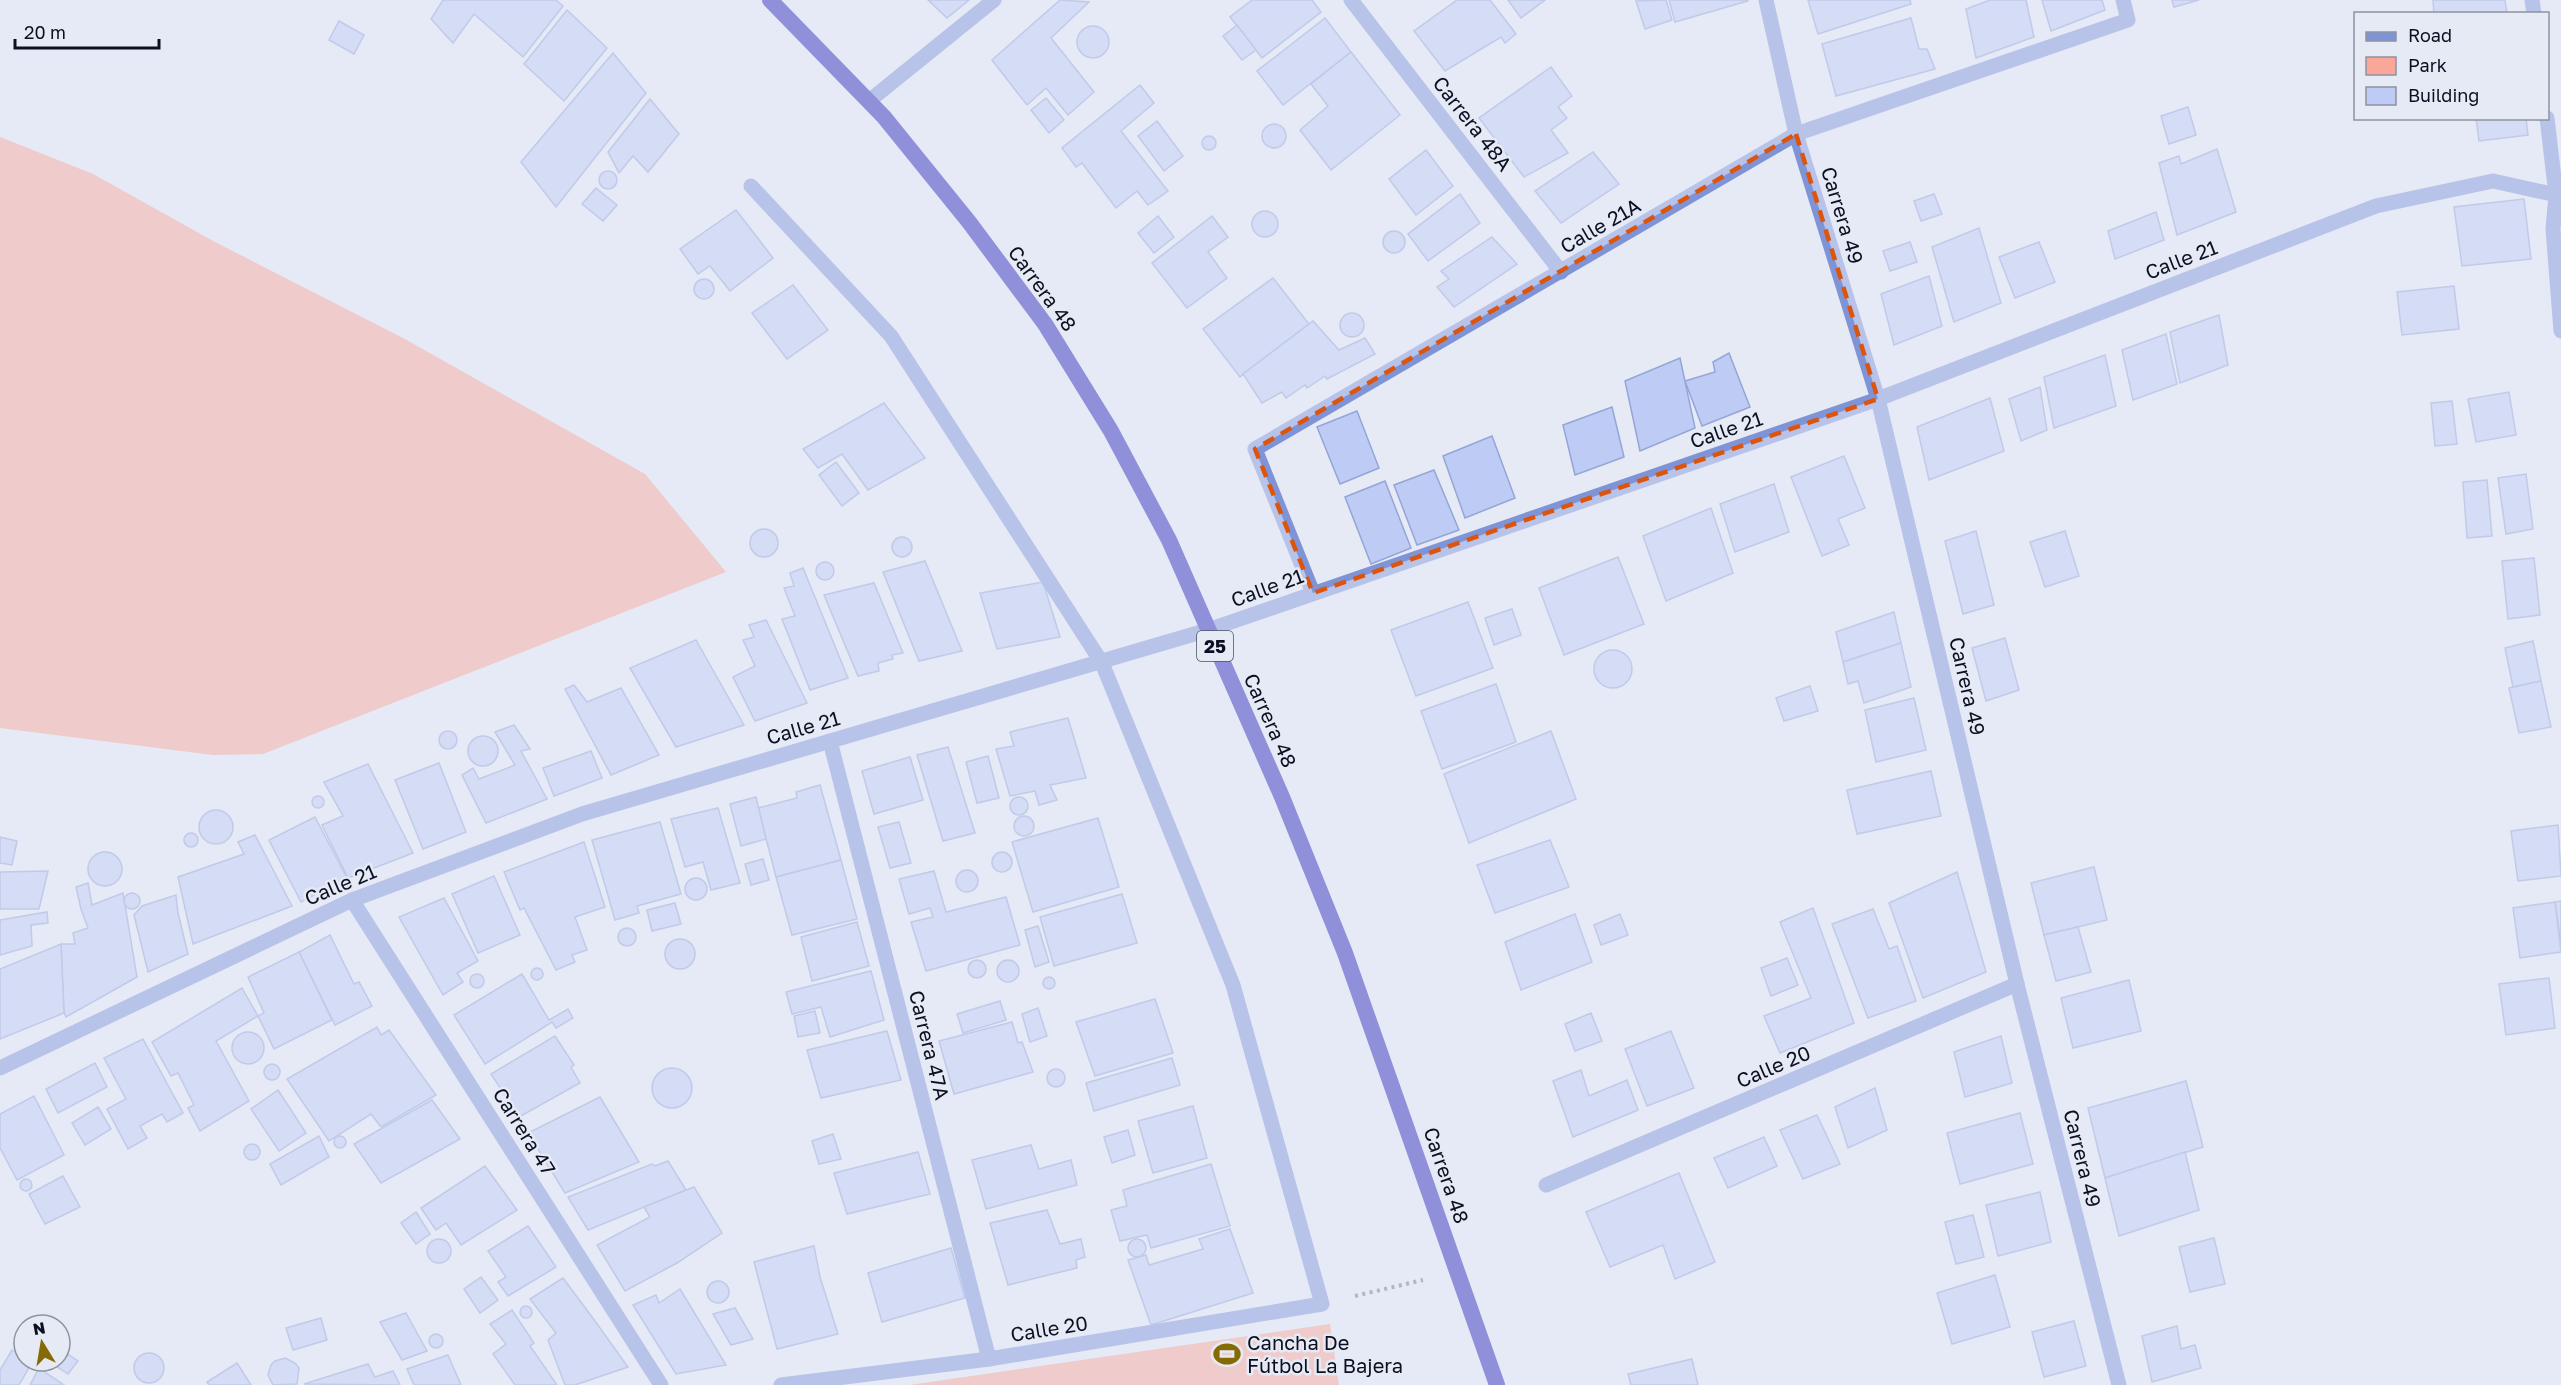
<svg xmlns="http://www.w3.org/2000/svg" width="2561" height="1385" viewBox="0 0 2561 1385" font-family="'Golos Text',sans-serif">
<rect width="100%" height="100%" fill="#e6eaf5"/>
<g fill="#faa698">
<polygon points="0,137 93,174 215,242 403,338 645,474 726,572 263,754 213,755 0,728"/>
<polygon points="1330,1324 1339,1385 909,1385"/>
</g>
<g fill="#beccf5" stroke="#94a5d7" stroke-width="1.5">
<polygon points="443,0 556,0 563,6 523,57 474,14 453,43 431,19"/>
<polygon points="928,0 969,0 947,18"/>
<polygon points="1060,0 1089,2 1051,38 1094,92 1068,115 1046,88 1027,105 992,60"/>
<polygon points="1252,0 1312,0 1321,12 1262,58 1230,17"/>
<polygon points="1457,0 1490,0 1516,34 1505,43 1501,37 1445,71 1414,31"/>
<polygon points="1508,0 1545,0 1521,18"/>
<polygon points="1666,0 1672,20 1645,29 1636,1"/>
<polygon points="1669,0 1748,0 1748,1 1675,22"/>
<polygon points="1808,0 1910,0 1911,4 1818,34"/>
<polygon points="1990,0 2026,0 2034,37 1976,58 1966,9"/>
<polygon points="2042,0 2102,0 2105,10 2051,31"/>
<polygon points="2172,0 2199,0 2174,7"/>
<polygon points="2433,0 2505,0 2507,14 2434,14"/>
<polygon points="567,10 607,48 564,101 524,64"/>
<polygon points="1325,18 1351,52 1283,105 1257,71"/>
<polygon points="1911,18 1919,49 1927,49 1935,69 1836,96 1822,44"/>
<polygon points="339,21 364,35 354,54 329,40"/>
<polygon points="1237,25 1256,50 1242,60 1223,36"/>
<circle cx="1093" cy="42" r="16"/>
<polygon points="1351,52 1400,115 1331,170 1300,130 1328,106 1311,84"/>
<polygon points="613,53 646,93 556,207 521,162"/>
<polygon points="1551,67 1572,96 1558,107 1567,118 1551,130 1568,153 1524,177 1479,118"/>
<polygon points="1140,85 1154,103 1121,131 1168,191 1148,205 1137,191 1116,208 1082,163 1076,167 1062,148"/>
<polygon points="1046,98 1064,120 1049,133 1031,110"/>
<polygon points="650,99 679,134 648,172 633,156 619,173 608,152"/>
<polygon points="2188,107 2196,135 2169,144 2161,116"/>
<polygon points="2476,118 2526,118 2528,135 2479,141"/>
<polygon points="1157,121 1183,156 1164,171 1138,136"/>
<circle cx="1274" cy="136" r="12"/>
<circle cx="1209" cy="143" r="7"/>
<polygon points="2217,149 2236,212 2177,235 2159,163 2179,156 2181,164"/>
<polygon points="1426,150 1453,186 1416,215 1389,179"/>
<polygon points="1593,152 1619,184 1561,223 1535,191"/>
<circle cx="608" cy="180" r="9"/>
<polygon points="596,188 617,205 603,221 582,204"/>
<polygon points="1460,194 1480,223 1428,261 1408,234"/>
<polygon points="1934,194 1942,214 1921,221 1914,201"/>
<polygon points="2524,199 2531,259 2462,266 2454,207"/>
<polygon points="736,210 773,258 730,291 710,266 698,274 680,249"/>
<circle cx="1265" cy="224" r="13"/>
<polygon points="2156,212 2164,240 2115,259 2108,231"/>
<polygon points="1158,216 1174,237 1154,253 1138,233"/>
<polygon points="1212,216 1228,237 1208,252 1227,278 1187,308 1152,263"/>
<polygon points="1979,228 2001,303 1954,322 1932,247"/>
<circle cx="1394" cy="242" r="11"/>
<polygon points="1492,237 1517,264 1454,307 1437,287 1449,279 1441,271"/>
<polygon points="1910,242 1917,262 1890,271 1883,251"/>
<polygon points="2039,242 2055,282 2015,298 1999,257"/>
<polygon points="1929,276 1942,326 1894,345 1881,294"/>
<polygon points="1273,278 1309,324 1240,377 1203,329"/>
<circle cx="704" cy="289" r="10"/>
<polygon points="793,285 828,330 787,359 752,313"/>
<polygon points="2454,286 2459,329 2402,335 2397,292"/>
<circle cx="1352" cy="325" r="12"/>
<polygon points="2219,315 2228,365 2180,383 2170,332"/>
<polygon points="1313,321 1339,350 1365,338 1375,354 1327,379 1325,376 1307,388 1305,385 1286,398 1282,392 1262,403 1243,374"/>
<polygon points="2166,334 2177,384 2133,400 2122,350"/>
<polygon points="1729,353 1750,407 1702,426 1685,381 1715,372 1713,362"/>
<polygon points="2105,355 2116,406 2054,428 2044,377"/>
<polygon points="1680,358 1695,428 1640,451 1625,381"/>
<polygon points="2040,387 2047,430 2021,441 2009,399"/>
<polygon points="2509,392 2516,435 2476,442 2468,399"/>
<polygon points="1990,398 2004,451 1929,480 1917,427"/>
<polygon points="2452,401 2457,444 2435,446 2431,403"/>
<polygon points="884,403 925,458 868,490 842,454 818,468 803,449"/>
<polygon points="1612,407 1624,457 1575,475 1563,425"/>
<polygon points="1357,411 1379,468 1340,484 1317,427"/>
<polygon points="1492,436 1515,498 1465,518 1443,456"/>
<polygon points="1844,456 1865,508 1838,519 1849,545 1822,556 1791,477"/>
<polygon points="836,462 859,493 842,506 819,475"/>
<polygon points="1434,470 1459,530 1417,545 1394,485"/>
<polygon points="2526,474 2533,529 2506,534 2498,478"/>
<polygon points="2487,480 2492,536 2467,538 2463,482"/>
<polygon points="1385,481 1411,548 1371,564 1345,497"/>
<polygon points="1774,484 1789,532 1735,552 1720,504"/>
<polygon points="1711,508 1733,573 1666,601 1643,536"/>
<circle cx="764" cy="543" r="14"/>
<polygon points="1976,531 1994,605 1963,614 1945,541"/>
<polygon points="2065,531 2079,576 2045,587 2030,542"/>
<circle cx="902" cy="547" r="10"/>
<polygon points="1618,557 1644,624 1564,655 1539,588"/>
<polygon points="2534,558 2540,615 2508,619 2502,561"/>
<polygon points="925,561 962,651 919,661 883,572"/>
<circle cx="825" cy="571" r="9"/>
<polygon points="803,568 848,678 810,690 782,619 795,616 784,588 794,586 790,573"/>
<polygon points="1043,582 1060,637 997,649 980,593"/>
<polygon points="874,583 903,653 892,655 893,659 878,663 879,671 858,676 824,595"/>
<polygon points="1468,602 1493,668 1416,696 1391,630"/>
<polygon points="1512,609 1521,635 1494,645 1485,618"/>
<polygon points="1894,612 1901,643 1843,662 1836,632"/>
<polygon points="766,620 807,703 755,721 733,677 755,666 743,640 754,637 749,625"/>
<polygon points="2005,638 2019,690 1986,701 1972,648"/>
<polygon points="696,640 744,725 676,747 630,668"/>
<polygon points="2533,641 2541,681 2513,687 2505,648"/>
<polygon points="1901,643 1911,687 1864,703 1858,681 1848,684 1843,662"/>
<circle cx="1613" cy="669" r="19"/>
<polygon points="2541,681 2551,727 2519,733 2509,688"/>
<polygon points="1496,684 1516,742 1442,769 1421,711"/>
<polygon points="574,685 587,702 621,688 659,755 611,775 565,689"/>
<polygon points="1810,686 1818,711 1784,721 1776,698"/>
<polygon points="1914,698 1926,750 1876,762 1865,710"/>
<polygon points="1068,718 1086,778 1050,785 1057,800 1039,805 1035,791 1010,796 996,749 1014,746 1010,732"/>
<polygon points="514,725 530,749 521,751 547,799 486,823 462,775 473,768 479,779 515,765 495,732"/>
<circle cx="448" cy="740" r="9"/>
<polygon points="1551,731 1576,799 1469,843 1444,774"/>
<circle cx="483" cy="751" r="15"/>
<polygon points="948,747 975,833 943,841 917,755"/>
<polygon points="591,751 602,778 554,796 543,768"/>
<polygon points="988,756 999,798 977,803 966,762"/>
<polygon points="910,757 923,800 874,814 862,771"/>
<polygon points="439,763 466,832 423,849 395,780"/>
<polygon points="368,764 413,853 348,878 322,825 343,816 324,782"/>
<polygon points="1931,771 1941,816 1857,834 1847,790"/>
<polygon points="820,785 841,860 776,877 758,808 797,798 796,792"/>
<circle cx="318" cy="802" r="6"/>
<circle cx="1019" cy="806" r="9"/>
<polygon points="756,797 766,839 741,846 730,804"/>
<polygon points="718,808 740,883 711,890 703,862 685,867 671,819"/>
<circle cx="216" cy="827" r="17"/>
<circle cx="1024" cy="826" r="10"/>
<polygon points="315,817 347,878 301,902 269,840"/>
<polygon points="1098,818 1119,887 1033,912 1012,842"/>
<polygon points="660,822 681,894 637,906 639,913 615,920 592,840"/>
<polygon points="899,822 911,863 890,868 878,827"/>
<polygon points="2558,825 2561,876 2518,881 2511,831"/>
<circle cx="191" cy="840" r="7"/>
<polygon points="255,835 292,906 193,944 178,877 244,854 238,842"/>
<polygon points="0,837 17,841 12,865 0,863"/>
<polygon points="1550,840 1569,887 1495,913 1477,865"/>
<polygon points="584,842 605,907 575,917 587,950 572,955 575,962 556,970 524,908 520,910 504,872"/>
<circle cx="105" cy="869" r="17"/>
<circle cx="1002" cy="862" r="10"/>
<polygon points="763,859 769,880 751,885 745,864"/>
<polygon points="841,860 857,919 792,935 776,877"/>
<polygon points="2094,867 2107,920 2044,935 2031,883"/>
<circle cx="967" cy="881" r="11"/>
<polygon points="48,871 39,909 0,909 0,872"/>
<polygon points="934,871 946,912 1006,897 1020,945 926,971 911,922 933,917 930,908 909,914 899,879"/>
<polygon points="1957,872 1986,972 1923,998 1889,903"/>
<polygon points="494,876 520,935 478,953 452,894"/>
<circle cx="696" cy="889" r="11"/>
<polygon points="88,883 92,905 123,893 137,977 66,1017 64,1013 61,944 75,944 73,933 88,928 81,909 76,887"/>
<circle cx="132" cy="901" r="8"/>
<polygon points="1122,894 1137,943 1054,966 1040,917"/>
<polygon points="176,895 178,913 188,954 148,972 134,915 142,906"/>
<polygon points="444,898 478,961 457,973 463,982 443,995 399,917"/>
<polygon points="2561,901 2561,944 2555,902"/>
<polygon points="2555,902 2561,952 2520,958 2513,908"/>
<polygon points="675,903 681,924 652,931 647,910"/>
<polygon points="1813,908 1854,1023 1780,1053 1764,1016 1811,998 1780,922"/>
<polygon points="1873,909 1889,949 1897,946 1916,1001 1868,1018 1832,924"/>
<polygon points="47,912 48,923 31,925 32,946 0,955 0,920"/>
<polygon points="1575,914 1592,962 1521,990 1505,942"/>
<polygon points="1620,914 1628,935 1601,945 1594,925"/>
<polygon points="857,922 869,966 812,981 801,937"/>
<polygon points="1038,926 1049,962 1035,967 1025,930"/>
<polygon points="2078,927 2091,972 2056,981 2044,935"/>
<circle cx="627" cy="937" r="9"/>
<polygon points="330,935 354,984 359,982 372,1006 335,1025 299,952"/>
<circle cx="680" cy="954" r="15"/>
<polygon points="61,944 64,1013 0,1039 0,969"/>
<polygon points="299,952 332,1020 274,1049 258,1016 264,1013 248,977"/>
<polygon points="1787,958 1798,985 1771,996 1761,968"/>
<circle cx="1008" cy="971" r="11"/>
<circle cx="977" cy="969" r="9"/>
<circle cx="537" cy="974" r="6"/>
<polygon points="871,971 884,1020 830,1037 821,1007 792,1014 786,992"/>
<polygon points="522,974 549,1020 568,1009 573,1018 556,1028 552,1022 485,1064 454,1015"/>
<circle cx="477" cy="981" r="7"/>
<circle cx="1049" cy="983" r="6"/>
<polygon points="2549,978 2555,1028 2506,1035 2499,984"/>
<polygon points="2129,980 2141,1031 2073,1048 2061,998"/>
<polygon points="242,988 258,1016 216,1041 249,1101 200,1131 188,1108 194,1105 178,1073 171,1076 152,1042"/>
<polygon points="1155,999 1173,1053 1095,1076 1076,1022"/>
<polygon points="1000,1001 1006,1020 963,1033 957,1014"/>
<polygon points="1038,1008 1047,1036 1030,1042 1022,1014"/>
<polygon points="815,1011 820,1033 798,1037 794,1016"/>
<polygon points="1591,1013 1602,1041 1575,1051 1565,1024"/>
<polygon points="1012,1022 1018,1043 1022,1042 1033,1072 954,1094 939,1041"/>
<polygon points="377,1027 381,1035 389,1030 436,1095 381,1127 371,1114 329,1141 287,1079"/>
<polygon points="887,1031 901,1080 821,1098 807,1050"/>
<polygon points="1671,1031 1694,1088 1647,1106 1625,1049"/>
<circle cx="248" cy="1048" r="16"/>
<polygon points="555,1036 574,1065 571,1067 580,1083 519,1117 491,1074"/>
<polygon points="2001,1036 2012,1083 1965,1097 1954,1052"/>
<polygon points="143,1039 183,1113 167,1122 162,1114 140,1126 147,1138 128,1149 107,1109 126,1099 104,1058"/>
<polygon points="1172,1058 1180,1085 1094,1111 1086,1083"/>
<polygon points="95,1063 107,1087 58,1113 46,1089"/>
<circle cx="272" cy="1072" r="8"/>
<circle cx="672" cy="1088" r="20"/>
<circle cx="1056" cy="1078" r="9"/>
<polygon points="1581,1070 1589,1096 1627,1080 1638,1110 1573,1137 1553,1081"/>
<polygon points="2186,1081 2203,1147 2105,1178 2088,1108"/>
<polygon points="1875,1088 1887,1130 1848,1148 1835,1107"/>
<polygon points="278,1090 306,1133 279,1151 251,1109"/>
<polygon points="34,1096 64,1155 17,1180 0,1148 0,1114"/>
<polygon points="600,1097 639,1162 565,1193 528,1133"/>
<polygon points="432,1100 460,1139 381,1183 354,1144"/>
<polygon points="1193,1106 1207,1158 1153,1173 1138,1121"/>
<polygon points="98,1107 111,1129 85,1145 72,1123"/>
<polygon points="2020,1113 2033,1164 1960,1184 1947,1133"/>
<polygon points="1817,1115 1840,1164 1803,1179 1780,1130"/>
<polygon points="1128,1130 1135,1155 1112,1163 1104,1137"/>
<polygon points="833,1134 841,1159 819,1164 812,1141"/>
<circle cx="340" cy="1142" r="6"/>
<polygon points="319,1136 329,1157 281,1185 270,1164"/>
<polygon points="1764,1137 1777,1166 1728,1188 1714,1158"/>
<circle cx="252" cy="1152" r="8"/>
<polygon points="1031,1145 1039,1169 1071,1160 1077,1185 986,1209 972,1160"/>
<polygon points="918,1152 930,1194 847,1214 834,1173"/>
<polygon points="2185,1152 2199,1210 2119,1236 2105,1178"/>
<polygon points="668,1161 686,1190 588,1230 568,1197 652,1164 655,1166"/>
<polygon points="1211,1164 1230,1226 1151,1248 1147,1235 1120,1241 1111,1210 1127,1206 1123,1190"/>
<polygon points="485,1166 517,1210 461,1245 446,1223 436,1230 421,1208"/>
<polygon points="1679,1173 1715,1262 1675,1279 1663,1245 1610,1267 1586,1212"/>
<polygon points="63,1176 80,1207 45,1224 29,1194"/>
<circle cx="26" cy="1185" r="6"/>
<polygon points="694,1187 722,1233 677,1263 625,1291 597,1245 650,1217 644,1207"/>
<polygon points="2040,1192 2051,1242 1998,1256 1986,1205"/>
<polygon points="1047,1210 1060,1244 1081,1239 1085,1257 1076,1260 1077,1268 1008,1285 990,1223"/>
<polygon points="416,1212 430,1234 416,1244 401,1223"/>
<polygon points="1973,1215 1984,1257 1956,1264 1945,1222"/>
<polygon points="528,1226 556,1267 508,1296 498,1282 506,1277 488,1251"/>
<polygon points="1230,1229 1253,1293 1151,1325 1128,1260 1146,1255 1149,1265 1203,1249 1199,1239"/>
<polygon points="2214,1238 2225,1284 2190,1292 2179,1247"/>
<circle cx="1137" cy="1248" r="9"/>
<circle cx="439" cy="1251" r="12"/>
<polygon points="814,1246 820,1277 838,1334 777,1349 754,1262"/>
<polygon points="951,1248 965,1298 882,1322 868,1273"/>
<polygon points="1995,1275 2010,1327 1952,1344 1937,1293"/>
<polygon points="481,1277 498,1300 480,1313 464,1289"/>
<polygon points="563,1278 595,1321 628,1367 575,1385 565,1385 548,1340 556,1333 530,1299"/>
<circle cx="718" cy="1292" r="11"/>
<polygon points="680,1289 726,1365 676,1374 633,1305 656,1295 659,1303"/>
<circle cx="526" cy="1312" r="6"/>
<polygon points="735,1308 753,1339 731,1345 713,1314"/>
<polygon points="512,1310 534,1343 530,1346 557,1385 515,1385 493,1354 506,1344 490,1324"/>
<polygon points="406,1313 427,1351 402,1360 380,1322"/>
<polygon points="321,1318 327,1340 293,1350 286,1328"/>
<polygon points="2074,1321 2086,1366 2044,1377 2032,1332"/>
<polygon points="2177,1326 2181,1349 2195,1345 2201,1368 2152,1382 2142,1336"/>
<circle cx="436" cy="1341" r="7"/>
<polygon points="60,1349 78,1361 68,1374 50,1362 60,1361"/>
<polygon points="12,1350 24,1358 24,1361 31,1364 19,1385 0,1385 0,1370"/>
<circle cx="149" cy="1368" r="15"/>
<polygon points="448,1355 461,1385 414,1385 407,1369"/>
<polygon points="285,1358 295,1363 299,1368 297,1384 273,1385 268,1375 271,1365 275,1361"/>
<polygon points="1692,1359 1698,1385 1631,1385 1628,1374"/>
<polygon points="237,1363 251,1385 209,1385 207,1382"/>
<polygon points="368,1364 375,1377 393,1371 400,1385 304,1384"/>
<polygon points="39,1368 64,1385 30,1385"/>
</g>
<g fill="none" stroke-linecap="round" stroke-linejoin="round">
<polyline stroke="#747987" stroke-width="4" stroke-dasharray="3 4.5" stroke-linecap="butt" points="1355,1296 1423,1280"/>
<g stroke="#7e94d7" stroke-width="15">
<polyline points="1351,0 1561,272"/>
<polyline points="1766,0 1796,134 1878,399 2017,984 2119,1385"/>
<polyline points="2532,0 2534,14"/>
<polyline points="869,101 994,0"/>
<polyline points="2547,118 2556,195 2553,229 2561,331"/>
<polyline points="751,186 891,336 1102,663 1233,985 1322,1304 989,1359 781,1385"/>
<polyline points="1313,593 1255,449 1796,134 2128,20 2123,0"/>
<polyline points="830,741 989,1359"/>
<polyline points="352,900 661,1385"/>
<polyline points="0,1068 352,900 582,814 1208,630 1878,399 2376,206 2493,181 2561,196"/>
<polyline points="1546,1185 2017,984"/>
</g>
<polyline stroke="#2624b6" stroke-width="16" points="770,0 884,117 969,222 1045,324 1111,431 1169,540 1282,797 1345,953 1497,1385"/>
</g>
<path d="M0 0H2561V1385H0ZM1796 134 1878 399 1313 593 1255 449Z" fill="#e6eaf5" fill-opacity=".55" fill-rule="evenodd"/>
<path fill="none" stroke="#dd550d" stroke-width="4.5" stroke-dasharray="12 8" stroke-linejoin="round" d="M1796 134 1878 399 1313 593 1255 449Z"/>
<defs>
<symbol id="stadium-bare" viewBox="-9 -9 18 18"><path d="M0-5a6.5 5 0 1 0 0 10a6.5 5 0 1 0 0-10ZM-3.5-1.8h7v3.6h-7Z" fill="#866a06" stroke="#e6eaf5" stroke-width="2.5" paint-order="stroke"/></symbol>
</defs>
<g fill-rule="evenodd">
<use href="#stadium-bare" x="1208" y="1335" width="38" height="38"/>
</g>
<g text-anchor="middle" dominant-baseline="central" stroke-width="5" stroke-linejoin="round" paint-order="stroke">
<rect fill="#e6eaf5" stroke="#4c5161" stroke-width="1.5" x="1197" y="631" width="36" height="30" rx="4.5"/>
<g font-size="18" font-weight="bold" fill="#0a1021">
<text x="1215" y="646">25</text>
</g>
<g font-size="20" fill="#0a1021" stroke="#e6eaf5">
<text transform="translate(1473 123) rotate(52)">Carrera 48A</text>
<text transform="translate(1843 215) rotate(73)">Carrera 49</text>
<text transform="translate(1600 225) rotate(-30)">Calle 21A</text>
<text transform="translate(2181 259) rotate(-21)">Calle 21</text>
<text transform="translate(1043 288) rotate(54)">Carrera 48</text>
<text transform="translate(1726 429) rotate(-19)">Calle 21</text>
<text transform="translate(1267 587) rotate(-20)">Calle 21</text>
<text transform="translate(1968 686) rotate(77)">Carrera 49</text>
<text transform="translate(1271 720) rotate(66)">Carrera 48</text>
<text transform="translate(803 727) rotate(-16)">Calle 21</text>
<text transform="translate(340 884) rotate(-23)">Calle 21</text>
<text transform="translate(930 1045) rotate(76)">Carrera 47A</text>
<text transform="translate(1773 1066) rotate(-23)">Calle 20</text>
<text transform="translate(525 1131) rotate(58)">Carrera 47</text>
<text transform="translate(2083 1158) rotate(76)">Carrera 49</text>
<text transform="translate(1447 1175) rotate(71)">Carrera 48</text>
<text transform="translate(1049 1328) rotate(-9)">Calle 20</text>
</g>
<g font-size="20" fill="#0a1021" stroke="#e6eaf5" text-anchor="start">
<text x="1247" y="1342">Cancha De<tspan x="1247" dy="23">Fútbol La Bajera</tspan></text>
</g>
</g>
<rect x="2354" y="12" width="195" height="108" fill="#e6eaf5" stroke="#8e93a0" stroke-width="1.5"/>
<rect x="2366" y="32" width="30" height="9" fill="#7e94d7" stroke="#8e93a0" stroke-width="1.5"/>
<text x="2408" y="42" font-size="18" fill="#0a1021">Road</text>
<rect x="2366" y="57" width="30" height="18" fill="#faa698" stroke="#8e93a0" stroke-width="1.5"/>
<text x="2408" y="72" font-size="18" fill="#0a1021">Park</text>
<rect x="2366" y="87" width="30" height="18" fill="#beccf5" stroke="#8e93a0" stroke-width="1.5"/>
<text x="2408" y="102" font-size="18" fill="#0a1021">Building</text>
<g transform="translate(42 1343) rotate(349)"><circle r="28" fill="#e6eaf5" stroke="#8e93a0" stroke-width="1.5"/>
<path d="M0-4.5L10 22L0 15L-10 22Z" fill="#866a06"/>
<text y="-9" font-size="16" font-weight="bold" text-anchor="middle" fill="#0a1021">N</text>
</g>
<path d="M15 39v9h144v-9" fill="none" stroke="#0a1021" stroke-width="3"/>
<text x="24" y="39" font-size="18" fill="#0a1021" stroke="#e6eaf5" stroke-width="4.5" paint-order="stroke">20 m</text>
</svg>
